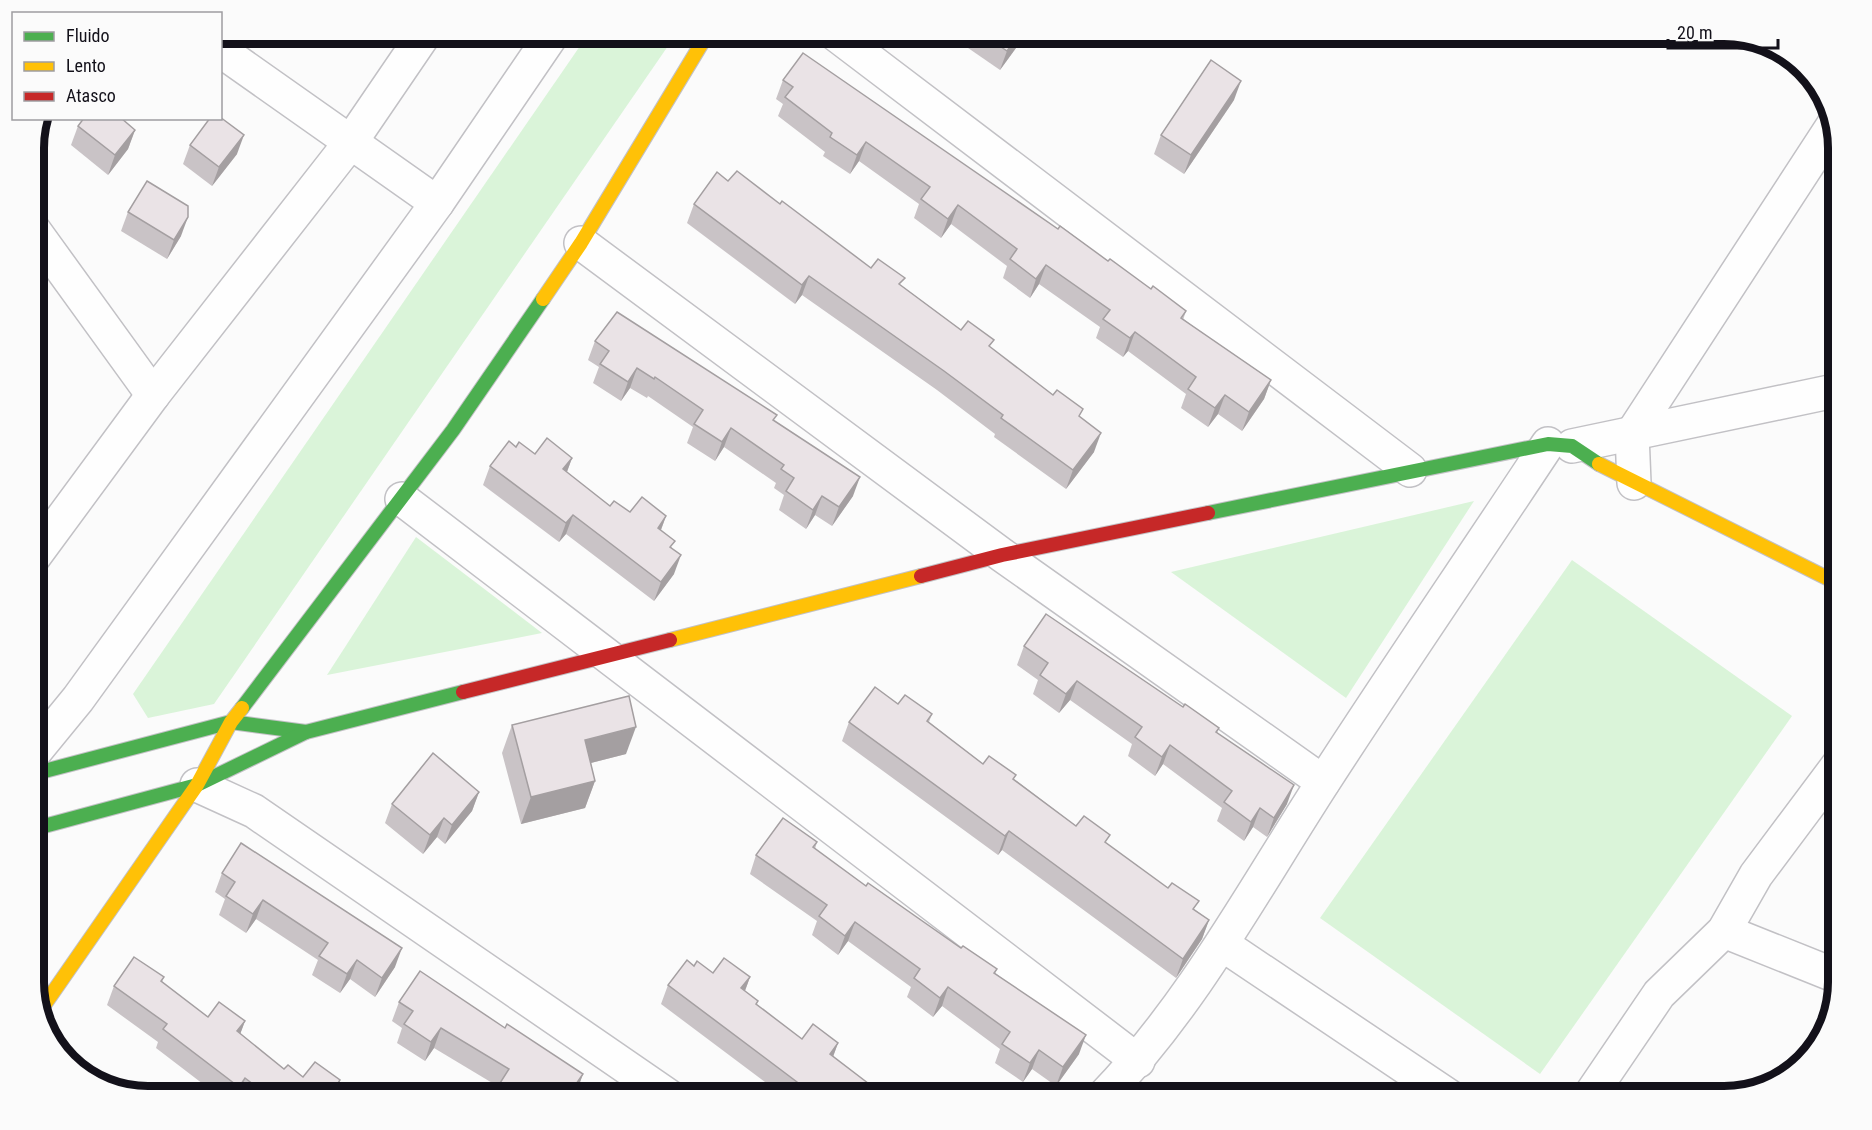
<svg xmlns="http://www.w3.org/2000/svg" width="1872" height="1130" viewBox="0 0 1872 1130" font-family="'Roboto Condensed',sans-serif">
<rect width="100%" height="100%" fill="#fbfbfb"/>
<g fill="#daf4d9">
<polygon points="589,33 677,33 214,704 148,718 133,694"/>
<polygon points="1474,501 1346,698 1171,572"/>
<polygon points="416,537 542,633 327,675"/>
<polygon points="1572,560 1792,716 1540,1074 1320,918"/>
<polygon points="1500,1085 1555,1093 1563,1097 1484,1097"/>
</g>
<g fill="none" stroke-linecap="round" stroke-linejoin="round">
<defs>
<g id="street">
<polyline points="834,33 1410,470"/>
<polyline points="220,50 437,203"/>
<polyline points="33,229 153,395"/>
<polyline points="581,243 1002,555 1323,782"/>
<polyline points="1572,446 1839,390"/>
<polyline points="1634,483 1632,434 1834,124"/>
<polyline points="402,499 1138,1061"/>
<polyline points="33,558 153,395 350,143 425,33"/>
<polyline points="33,754 78,699 437,203 553,33"/>
<polyline points="197,785 254,811 670,1097"/>
<polyline points="1724,931 1839,977"/>
<polyline points="1222,944 1450,1097"/>
<path d="M1103 1097C1193 1004 1254 889 1324 781 1397 668 1474 556 1548 444"/>
<polyline points="1589,1097 1659,994 1724,931 1756,875 1839,764"/>
</g>
<g id="fast">
<polyline points="1208,513 1548,444 1572,446 1599,464"/>
<polyline points="242,708 453,430 543,299"/>
<polyline points="33,774 231,722 306,732"/>
<polyline points="33,829 197,785 306,732 463,692"/>
</g>
<g id="slow">
<polyline points="543,299 581,243 708,33"/>
<polyline points="1599,464 1839,584"/>
<polyline points="670,640 921,576"/>
<polyline points="40,1011 197,785 231,722 242,708"/>
</g>
<g id="jam">
<polyline points="921,576 1002,555 1208,513"/>
<polyline points="463,692 670,640"/>
</g>
</defs>
<use href="#street" stroke="#c2c1c5" stroke-width="36"/>
<use href="#fast" stroke="#c2c1c5" stroke-width="16"/>
<use href="#slow" stroke="#c2c1c5" stroke-width="16"/>
<use href="#jam" stroke="#c2c1c5" stroke-width="16"/>
<use href="#street" stroke="#fefefe" stroke-width="33"/>
<use href="#fast" stroke="#4caf50" stroke-width="14"/>
<use href="#slow" stroke="#ffc107" stroke-width="14"/>
<use href="#jam" stroke="#c62828" stroke-width="14"/>
</g>
<g fill="#c9c3c6">
<polygon points="957,33 1027,33 1000,70 955,39"/>
<polygon points="1794,61 1823,90 1825,96 1790,70"/>
<polygon points="783,80 1058,229 1186,311 1183,320 1271,380 1264,399 1242,431 1218,414 1208,427 1181,408 1186,394 1128,351 1123,357 1096,338 1100,327 1039,284 1030,298 1003,278 1007,266 951,224 941,238 914,218 919,204 859,161 850,174 823,156 825,152 778,116 783,104 776,99"/>
<polygon points="1234,100 1184,174 1154,154 1161,135"/>
<polygon points="78,126 135,130 128,149 108,175 71,145"/>
<polygon points="190,145 237,154 212,186 183,164"/>
<polygon points="728,181 780,204 871,268 902,286 961,330 991,348 1080,417 1094,452 1066,489 994,437 995,434 937,390 802,295 795,304 687,223 694,204"/>
<polygon points="128,212 181,236 167,259 121,231"/>
<polygon points="595,341 774,421 853,496 832,526 815,515 806,529 779,510 784,495 774,488 776,483 724,447 715,461 687,443 693,427 648,396 647,398 630,388 621,401 593,383 599,367 588,360"/>
<polygon points="516,447 535,454 572,458 567,472 610,506 630,512 666,516 661,530 672,548 674,574 654,601 566,534 559,542 483,485 490,466"/>
<polygon points="1024,646 1183,707 1219,728 1217,733 1287,804 1267,837 1253,827 1244,841 1217,821 1222,808 1163,764 1155,776 1128,756 1132,744 1070,700 1059,713 1033,694 1038,680 1017,665"/>
<polygon points="898,704 932,714 929,722 983,764 1014,779 1076,826 1107,844 1209,920 1202,939 1176,978 1002,850 998,855 842,741 849,722"/>
<polygon points="512,725 626,754 591,763 595,781 585,808 521,824 502,753"/>
<polygon points="479,792 472,811 445,844 437,837 423,854 385,823 392,804"/>
<polygon points="817,842 815,849 866,886 961,948 997,969 995,974 1079,1054 1056,1086 1032,1069 1023,1082 995,1063 1000,1049 942,1006 933,1017 907,997 911,987 848,941 838,955 812,935 817,921 750,874 756,855"/>
<polygon points="222,873 395,967 375,997 350,979 340,993 312,975 318,960 256,919 246,933 219,915 225,899 215,892"/>
<polygon points="694,966 713,973 750,977 745,991 757,1005 802,1039 838,1043 833,1057 877,1090 894,1097 785,1097 661,1004 668,985"/>
<polygon points="164,977 162,982 208,1017 245,1021 240,1034 284,1069 303,1077 340,1080 335,1095 338,1097 220,1097 156,1048 158,1042 107,1005 114,986"/>
<polygon points="399,1002 505,1028 583,1074 576,1093 573,1097 495,1097 499,1087 434,1048 425,1061 397,1043 402,1028 392,1021"/>
</g>
<g fill="#a49fa1">
<polygon points="1020,33 1027,33 1000,70 1007,51"/>
<polygon points="1241,81 1234,100 1184,174 1191,155"/>
<polygon points="135,130 128,149 108,175 115,155"/>
<polygon points="244,135 237,154 212,186 219,167"/>
<polygon points="866,142 859,161 850,174 857,155"/>
<polygon points="958,205 951,224 941,238 948,219"/>
<polygon points="188,217 181,236 167,259 174,240"/>
<polygon points="1046,265 1039,284 1030,298 1036,279"/>
<polygon points="809,276 802,295 795,304 802,285"/>
<polygon points="1135,332 1128,351 1123,357 1130,338"/>
<polygon points="637,368 630,388 621,401 628,382"/>
<polygon points="1271,380 1264,399 1242,431 1249,412"/>
<polygon points="1225,395 1218,414 1208,427 1215,408"/>
<polygon points="731,428 724,447 715,461 722,442"/>
<polygon points="1101,433 1094,452 1066,489 1073,470"/>
<polygon points="572,458 565,477 563,469"/>
<polygon points="860,477 853,496 832,526 839,507"/>
<polygon points="822,496 815,515 806,529 813,510"/>
<polygon points="573,515 566,534 559,542 566,523"/>
<polygon points="666,516 659,535 658,528"/>
<polygon points="681,555 674,574 654,601 661,582"/>
<polygon points="1077,681 1070,700 1059,713 1066,694"/>
<polygon points="636,727 626,754 575,767 585,740"/>
<polygon points="1170,745 1163,764 1155,776 1162,757"/>
<polygon points="595,781 585,808 521,824 531,797"/>
<polygon points="1294,785 1287,804 1267,837 1274,818"/>
<polygon points="479,792 472,811 445,844 452,825"/>
<polygon points="1260,808 1253,827 1244,841 1251,822"/>
<polygon points="444,818 437,837 423,854 430,835"/>
<polygon points="1009,831 1002,850 998,855 1005,836"/>
<polygon points="263,900 256,919 246,933 253,914"/>
<polygon points="1209,920 1202,939 1176,978 1183,959"/>
<polygon points="855,922 848,941 838,955 845,936"/>
<polygon points="402,948 395,967 375,997 382,978"/>
<polygon points="357,960 350,979 340,993 347,974"/>
<polygon points="750,977 743,996 741,988"/>
<polygon points="948,987 942,1006 933,1017 940,998"/>
<polygon points="245,1021 238,1040 237,1031"/>
<polygon points="441,1028 434,1048 425,1061 431,1042"/>
<polygon points="1086,1035 1079,1054 1056,1086 1063,1067"/>
<polygon points="838,1043 831,1062 830,1054"/>
<polygon points="1039,1050 1032,1069 1023,1082 1030,1063"/>
<polygon points="583,1074 576,1093 573,1097 567,1097"/>
<polygon points="245,1078 238,1097 235,1097 239,1087"/>
<polygon points="340,1080 334,1097 332,1092"/>
</g>
<g fill="#eae3e6" stroke="#a49fa1" stroke-width="1.5">
<polygon points="981,33 1020,33 1007,51"/>
<polygon points="803,53 1058,229 1060,226 1108,261 1110,259 1151,289 1153,286 1186,311 1181,318 1271,380 1249,412 1225,395 1215,408 1188,389 1196,377 1135,332 1130,338 1103,319 1110,310 1046,265 1036,279 1010,259 1017,249 958,205 948,219 921,199 930,187 866,142 857,155 830,137 832,133 785,97 793,87 783,80"/>
<polygon points="1211,60 1241,81 1191,155 1161,135"/>
<polygon points="220,117 244,135 219,167 190,145 210,118 220,118"/>
<polygon points="84,118 121,118 135,130 115,155 78,126"/>
<polygon points="737,171 780,204 782,201 871,268 878,259 905,278 899,284 961,330 968,321 994,340 989,346 1053,395 1057,390 1083,409 1079,416 1101,433 1073,470 1001,418 1003,415 944,371 809,276 802,285 694,204 717,172 728,181"/>
<polygon points="147,181 188,206 188,217 174,240 128,212"/>
<polygon points="617,312 777,415 773,420 860,477 839,507 822,496 813,510 786,491 794,478 781,469 784,465 731,428 722,442 694,424 703,410 655,377 654,379 637,368 628,382 600,364 609,351 595,341"/>
<polygon points="547,438 572,458 563,469 610,506 614,501 630,512 642,497 666,516 658,528 675,541 670,547 681,555 661,582 573,515 566,523 490,466 509,441 516,447 519,442 535,454"/>
<polygon points="1046,614 1183,707 1185,704 1219,728 1216,732 1294,785 1274,818 1260,808 1251,822 1224,802 1232,791 1170,745 1162,757 1135,737 1142,727 1077,681 1066,694 1040,675 1048,663 1024,646"/>
<polygon points="875,687 898,704 905,695 932,714 927,721 983,764 989,756 1016,775 1013,779 1076,826 1084,816 1110,835 1105,842 1168,888 1172,883 1199,901 1193,909 1209,920 1183,959 1009,831 1005,836 849,722"/>
<polygon points="629,696 636,727 585,740 595,781 531,797 512,725"/>
<polygon points="433,753 479,792 452,825 444,818 430,835 392,804"/>
<polygon points="783,818 817,842 813,847 866,886 868,883 961,948 963,946 997,969 994,973 1086,1035 1063,1067 1039,1050 1030,1063 1002,1044 1010,1032 948,987 940,998 914,978 920,969 855,922 845,936 819,916 827,905 756,855"/>
<polygon points="241,843 402,948 382,978 357,960 347,974 319,956 328,943 263,900 253,914 226,896 235,882 222,873"/>
<polygon points="134,957 164,977 161,981 208,1017 219,1002 245,1021 237,1031 284,1069 288,1065 303,1077 315,1062 340,1080 332,1092 338,1097 270,1097 245,1078 239,1087 163,1029 167,1024 114,986"/>
<polygon points="724,958 750,977 741,988 758,1001 756,1004 802,1039 813,1024 838,1043 830,1054 877,1090 880,1086 894,1097 817,1097 668,985 687,960 694,966 697,961 713,973"/>
<polygon points="420,971 505,1028 507,1024 583,1074 567,1097 552,1097 537,1087 531,1097 521,1097 500,1083 509,1069 441,1028 431,1042 404,1024 413,1011 399,1002"/>
<polygon points="907,1083 926,1097 896,1097"/>
</g>
<path d="M0 0H1872V1130H0ZM148 44H1724A104 104 0 0 1 1828 148V982A104 104 0 0 1 1724 1086H148A104 104 0 0 1 44 982V148A104 104 0 0 1 148 44Z" fill="#fbfbfb" fill-rule="evenodd"/>
<path fill="none" stroke="#13111a" stroke-width="8" d="M148 44H1724A104 104 0 0 1 1828 148V982A104 104 0 0 1 1724 1086H148A104 104 0 0 1 44 982V148A104 104 0 0 1 148 44Z"/>
<rect x="12" y="12" width="210" height="108" fill="#fbfbfb" stroke="#9e9da1" stroke-width="1.5"/>
<rect x="24" y="32" width="30" height="9" fill="#4caf50" stroke="#9e9da1" stroke-width="1.5"/>
<text x="66" y="42" font-size="18" fill="#13111a">Fluido</text>
<rect x="24" y="62" width="30" height="9" fill="#ffc107" stroke="#9e9da1" stroke-width="1.5"/>
<text x="66" y="72" font-size="18" fill="#13111a">Lento</text>
<rect x="24" y="92" width="30" height="9" fill="#c62828" stroke="#9e9da1" stroke-width="1.5"/>
<text x="66" y="102" font-size="18" fill="#13111a">Atasco</text>
<path d="M1668 39v9h110v-9" fill="none" stroke="#13111a" stroke-width="3"/>
<text x="1677" y="39" font-size="18" fill="#13111a" stroke="#fbfbfb" stroke-width="4.5" paint-order="stroke">20 m</text>
</svg>
